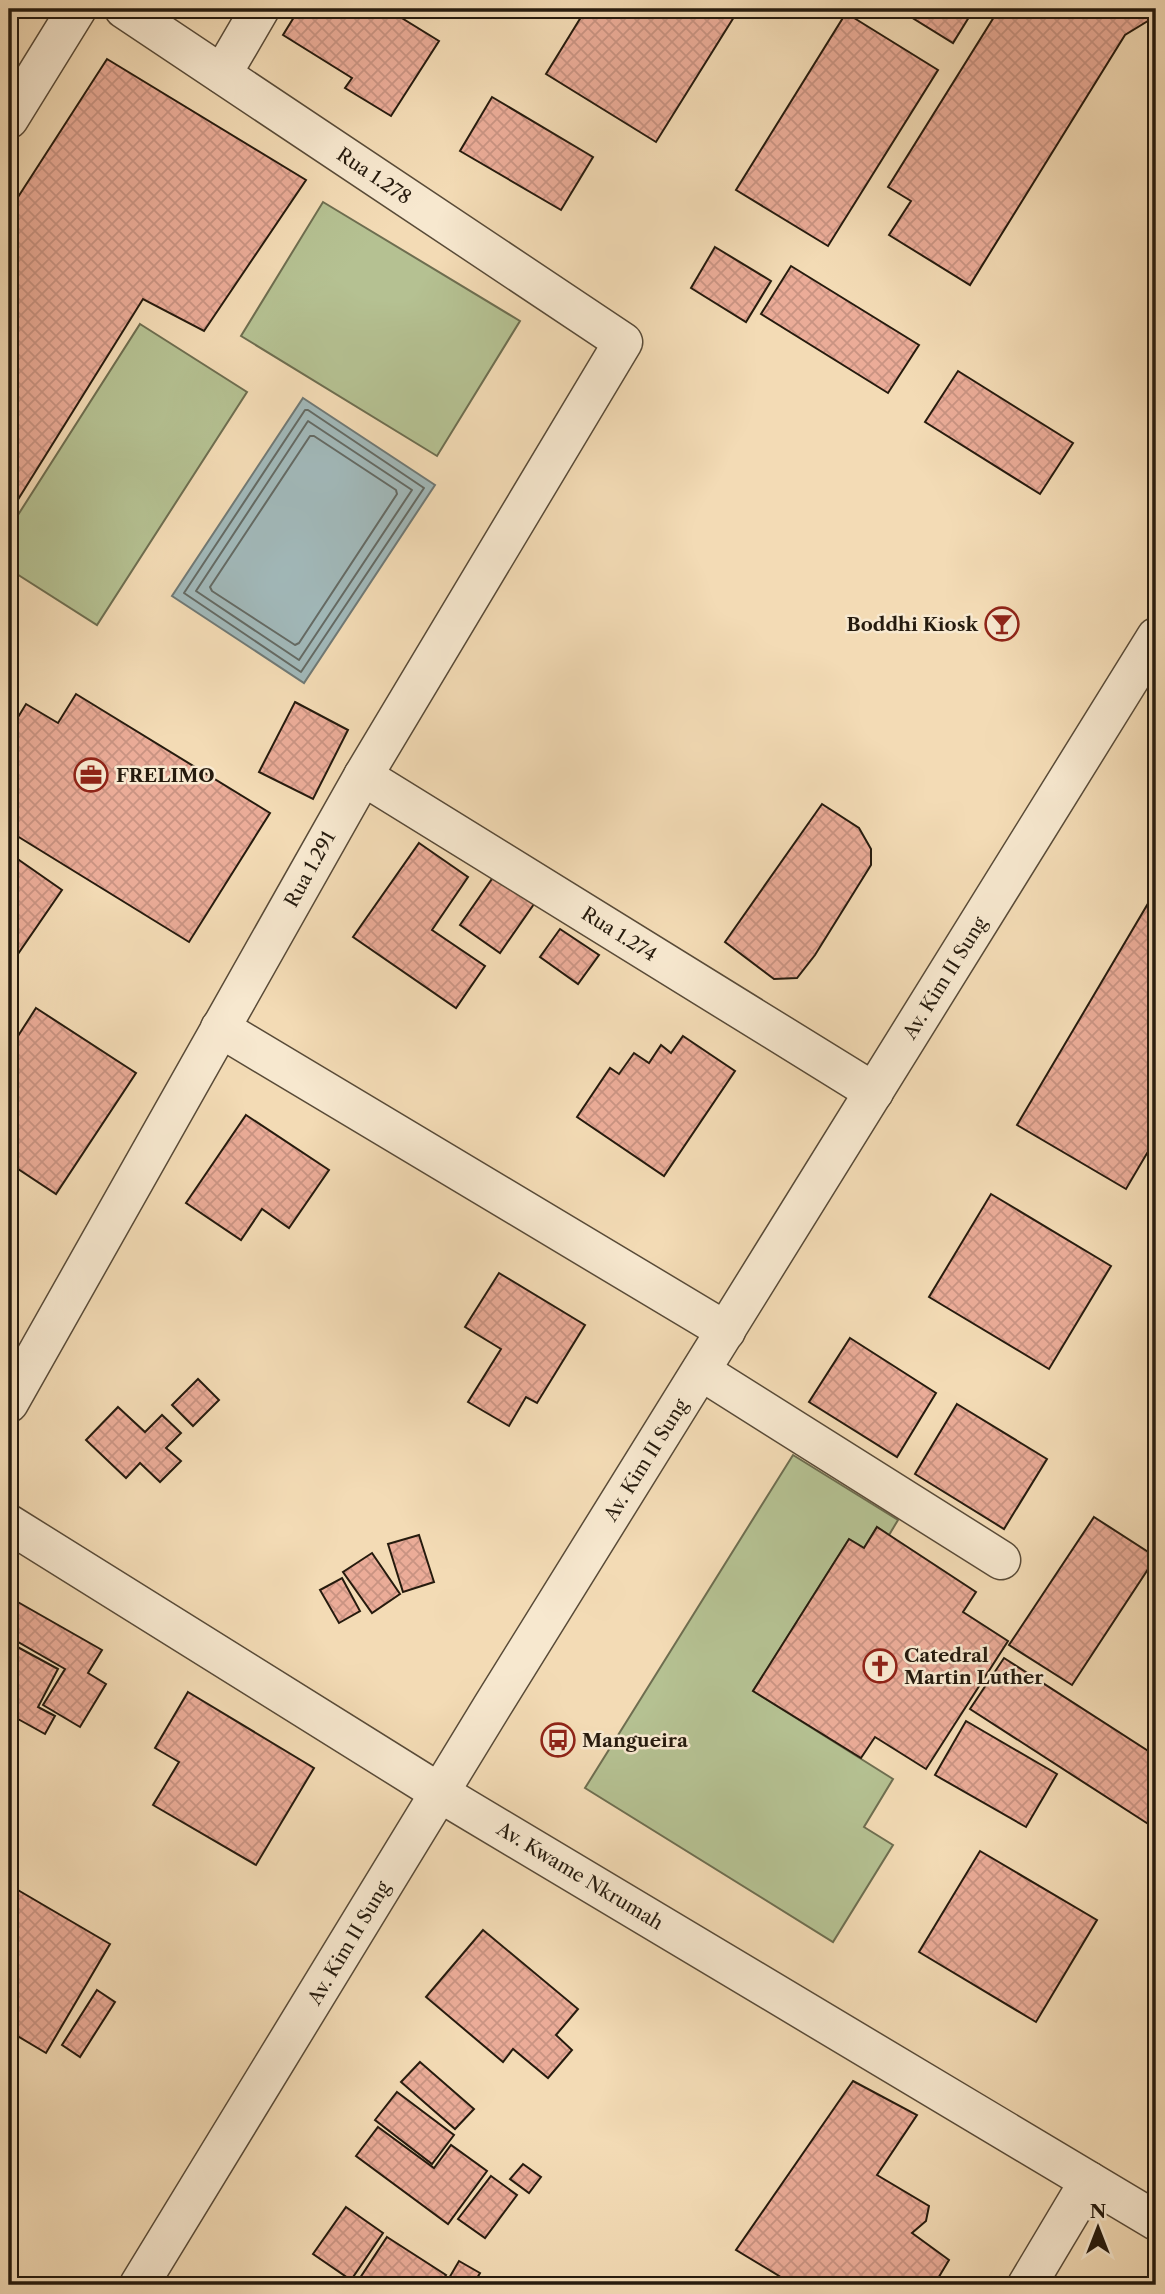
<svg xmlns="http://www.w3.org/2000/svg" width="1165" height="2294" viewBox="0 0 1165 2294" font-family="'Libre Caslon Text',serif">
<defs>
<pattern id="building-cross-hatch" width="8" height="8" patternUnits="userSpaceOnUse" patternTransform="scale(1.75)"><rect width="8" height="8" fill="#ebac98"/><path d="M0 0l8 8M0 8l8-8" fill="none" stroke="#c99382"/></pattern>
</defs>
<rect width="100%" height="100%" fill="#f3dbb5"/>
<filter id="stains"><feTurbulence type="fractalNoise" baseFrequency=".00286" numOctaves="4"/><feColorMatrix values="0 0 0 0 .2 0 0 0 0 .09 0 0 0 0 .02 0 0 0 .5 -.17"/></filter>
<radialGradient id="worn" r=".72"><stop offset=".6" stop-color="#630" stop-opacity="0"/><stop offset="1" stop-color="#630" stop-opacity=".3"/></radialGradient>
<g fill="#b5c192" stroke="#6e6e50" stroke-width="2">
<polygon points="323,202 520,321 437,456 241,336"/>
<polygon points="140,324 247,392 97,625 9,569 9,529"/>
<polygon points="793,1455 898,1520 889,1535 877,1527 864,1548 849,1539 753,1691 893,1779 864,1827 893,1845 833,1942 585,1788"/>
</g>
<polygon fill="#a1b8b9" stroke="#707975" stroke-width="2" points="303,398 435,485 304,683 172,596"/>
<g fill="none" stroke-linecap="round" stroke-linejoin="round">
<g stroke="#646a64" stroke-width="2">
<polygon points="305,410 308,410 424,488 301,672 184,593"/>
<polygon points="308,421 412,490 299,660 196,591"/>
<polygon points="310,436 314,436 396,490 397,494 299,643 295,645 212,591 210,587"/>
</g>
</g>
<g fill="url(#building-cross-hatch)" stroke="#261b0e" stroke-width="2">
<polygon points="299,9 387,9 439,41 391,116 345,88 352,78 283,35"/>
<polygon points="586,9 739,9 656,142 546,74"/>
<polygon points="898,9 974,9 953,43"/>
<polygon points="999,9 1156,9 1156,16 1125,35 970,285 889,235 911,201 888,187"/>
<polygon points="846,13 938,70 828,246 736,190"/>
<polygon points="107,59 306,180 204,331 143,299 9,514 9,211"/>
<polygon points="492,97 593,157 561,210 460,151"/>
<polygon points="715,247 771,281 746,322 691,288"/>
<polygon points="791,266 919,345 888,393 761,314"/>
<polygon points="958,371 1073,443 1040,494 925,422"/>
<polygon points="76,694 270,813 189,942 9,831 9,732 26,704 58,723"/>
<polygon points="295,702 348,730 313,799 259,772"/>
<polygon points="822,804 859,828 871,849 871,865 815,955 797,978 774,979 725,942"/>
<polygon points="419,843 468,877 432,930 485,966 456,1008 353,937"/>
<polygon points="9,853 62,890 9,967"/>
<polygon points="494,876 534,904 500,953 460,925"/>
<polygon points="1156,890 1156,1138 1126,1189 1017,1125"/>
<polygon points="560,929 599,955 578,984 540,957"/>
<polygon points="36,1008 136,1073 56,1194 9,1163 9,1050"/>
<polygon points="683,1036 735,1071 664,1176 577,1117 610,1068 619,1074 634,1053 649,1063 661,1045 671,1053"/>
<polygon points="246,1115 329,1170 289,1228 262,1209 241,1240 186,1203"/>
<polygon points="991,1194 1111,1266 1049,1369 929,1297"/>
<polygon points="499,1273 585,1325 537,1403 526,1397 509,1426 468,1402 501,1349 465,1327"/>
<polygon points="850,1338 936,1393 897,1457 809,1402"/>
<polygon points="198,1379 219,1400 193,1426 172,1405"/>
<polygon points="957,1404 1047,1459 1004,1529 915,1474"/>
<polygon points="118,1407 145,1432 162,1415 181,1433 166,1448 181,1461 160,1482 140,1463 126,1478 86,1440"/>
<polygon points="1094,1517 1156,1557 1072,1685 1009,1645"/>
<polygon points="877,1527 976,1592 963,1612 1008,1641 926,1769 875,1737 861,1758 753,1691 849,1539 864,1548"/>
<polygon points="419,1535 434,1582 403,1592 388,1544"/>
<polygon points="372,1553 400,1594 372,1613 343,1572"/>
<polygon points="342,1578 360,1611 339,1623 320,1590"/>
<polygon points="9,1597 102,1650 88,1673 106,1684 80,1727 43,1705 65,1669 11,1638 9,1643"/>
<polygon points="12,1644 58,1669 38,1707 55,1716 45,1734 9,1714 9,1650"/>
<polygon points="1004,1658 1156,1756 1156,1829 970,1709"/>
<polygon points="188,1692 314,1768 256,1865 153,1805 179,1762 155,1748"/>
<polygon points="966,1721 1057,1774 1026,1827 935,1775"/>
<polygon points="980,1851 1097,1920 1036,2022 919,1952"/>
<polygon points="11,1886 110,1944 46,2053 9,2031 9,1890"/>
<polygon points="483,1930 578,2009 556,2035 572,2050 548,2078 513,2049 503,2062 426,1997"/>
<polygon points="97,1990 115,2002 80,2057 62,2045"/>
<polygon points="420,2062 474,2109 455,2129 401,2082"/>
<polygon points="853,2081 917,2115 877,2175 929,2206 926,2221 912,2233 949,2260 934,2285 794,2285 736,2250"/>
<polygon points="397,2092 454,2135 432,2164 375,2120"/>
<polygon points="378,2127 434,2168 451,2145 487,2171 448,2224 356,2156"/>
<polygon points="523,2164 541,2177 529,2193 510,2179"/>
<polygon points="491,2176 517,2195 485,2238 458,2219"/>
<polygon points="346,2207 383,2233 351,2280 313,2254"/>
<polygon points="387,2237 446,2275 439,2285 365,2285 358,2281"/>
<polygon points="459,2261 480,2273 473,2285 445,2285"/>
</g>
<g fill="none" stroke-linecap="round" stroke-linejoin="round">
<defs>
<g id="minor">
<polyline points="222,74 260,9"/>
<polyline points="9,119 77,9"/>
<polyline points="363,776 874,1092"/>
<polyline points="220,1028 726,1331"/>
<polyline points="701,1371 1001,1560"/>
<polyline points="9,1403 363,776 623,342 124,9"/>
<polyline points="9,1524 440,1793 1156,2221"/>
<polyline points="139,2285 493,1705 1156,637"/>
<polyline points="1027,2285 1089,2181"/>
</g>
</defs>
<use href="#minor" stroke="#594b38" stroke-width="41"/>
<use href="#minor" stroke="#f7e8cf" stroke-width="38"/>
</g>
<defs>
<symbol id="bar-ring" viewBox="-11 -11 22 22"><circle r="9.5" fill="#f7e8cf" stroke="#8f2418" stroke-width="1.5"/><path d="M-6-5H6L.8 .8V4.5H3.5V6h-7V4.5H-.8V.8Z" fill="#8f2418"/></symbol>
<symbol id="office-ring" viewBox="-11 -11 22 22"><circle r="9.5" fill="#f7e8cf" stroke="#8f2418" stroke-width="1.5"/><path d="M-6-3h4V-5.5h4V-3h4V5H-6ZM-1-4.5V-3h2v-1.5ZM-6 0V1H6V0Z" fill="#8f2418"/></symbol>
<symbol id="church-ring" viewBox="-11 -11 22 22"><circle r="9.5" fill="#f7e8cf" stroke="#8f2418" stroke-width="1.5"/><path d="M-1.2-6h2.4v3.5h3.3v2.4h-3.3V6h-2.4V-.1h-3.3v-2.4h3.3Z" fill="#8f2418"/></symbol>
<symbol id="bus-ring" viewBox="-11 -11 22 22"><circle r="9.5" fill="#f7e8cf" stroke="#8f2418" stroke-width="1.5"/><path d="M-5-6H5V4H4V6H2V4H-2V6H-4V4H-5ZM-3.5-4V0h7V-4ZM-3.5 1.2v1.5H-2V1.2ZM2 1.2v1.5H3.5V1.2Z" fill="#8f2418"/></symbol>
</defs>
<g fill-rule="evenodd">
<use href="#bar-ring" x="983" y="605" width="38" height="38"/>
<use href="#office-ring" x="72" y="756" width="38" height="38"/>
<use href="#church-ring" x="861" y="1647" width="38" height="38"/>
<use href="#bus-ring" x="539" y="1721" width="38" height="38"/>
</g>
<g text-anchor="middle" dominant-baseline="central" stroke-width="5" stroke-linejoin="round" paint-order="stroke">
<g font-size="19" fill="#261b0e" stroke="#f7e8cf">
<text transform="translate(374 176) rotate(34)">Rua 1.278</text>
<text transform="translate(310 869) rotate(-61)">Rua 1.291</text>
<text transform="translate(619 934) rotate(32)">Rua 1.274</text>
<text transform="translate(945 978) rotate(-58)">Av. Kim II Sung</text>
<text transform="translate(646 1460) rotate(-58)">Av. Kim II Sung</text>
<text transform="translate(580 1876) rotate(31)">Av. Kwame Nkrumah</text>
<text transform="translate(349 1943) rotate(-59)">Av. Kim II Sung</text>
</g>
<g font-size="19" font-weight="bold" fill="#261b0e" stroke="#f7e8cf" text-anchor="start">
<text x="978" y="624" text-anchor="end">Boddhi Kiosk</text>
<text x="116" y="775">FRELIMO</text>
<text x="904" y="1655">Catedral<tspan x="904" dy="22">Martin Luther</tspan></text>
<text x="582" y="1740">Mangueira</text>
</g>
</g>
<rect width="1165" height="2294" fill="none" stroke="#f3dbb5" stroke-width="35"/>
<rect x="10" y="10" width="1144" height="2273" fill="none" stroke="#261b0e" stroke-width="3.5"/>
<rect x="18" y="18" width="1130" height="2259" fill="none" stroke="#261b0e" stroke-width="2"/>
<g transform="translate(1098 2228)" stroke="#f7e8cf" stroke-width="5" paint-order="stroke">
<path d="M0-5L12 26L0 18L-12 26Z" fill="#261b0e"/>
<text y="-10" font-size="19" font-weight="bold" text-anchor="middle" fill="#261b0e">N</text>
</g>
<rect width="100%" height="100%" filter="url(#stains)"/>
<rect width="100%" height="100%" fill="url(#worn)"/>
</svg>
